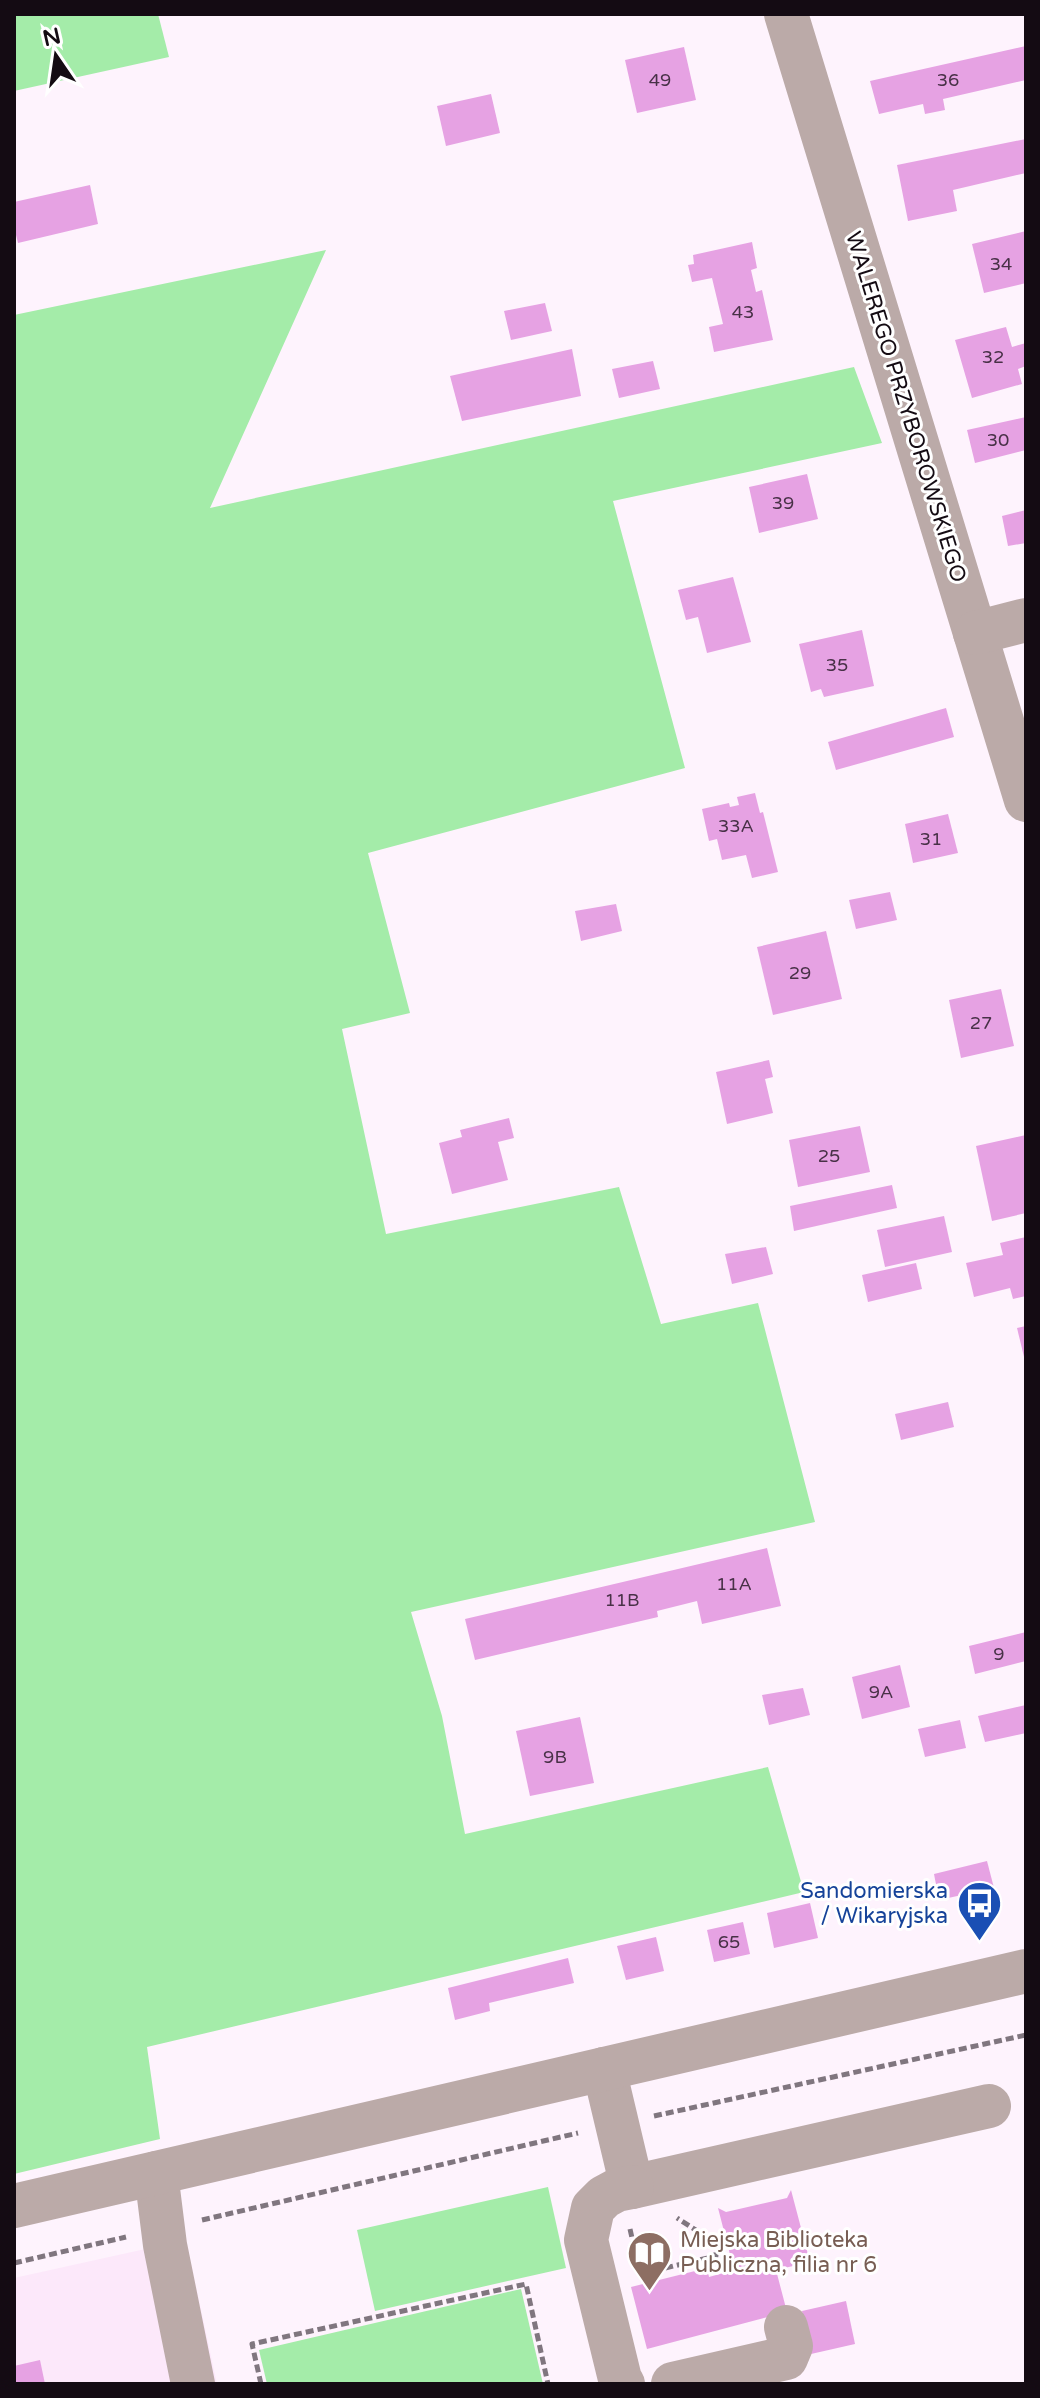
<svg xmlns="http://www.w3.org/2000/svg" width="1040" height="2398" viewBox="0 0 1040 2398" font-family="'Varela Round',sans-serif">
<rect width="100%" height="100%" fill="#fef3fd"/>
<polygon fill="#fce8fa" points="186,2240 217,2384 14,2384 14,2278"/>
<g fill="#a4eca9">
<polygon points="14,14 158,14 169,57 14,91"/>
<polygon points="326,250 210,508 854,367 882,443 613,501 685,768 368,853 410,1013 342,1029 386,1234 619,1187 661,1324 758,1303 815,1522 411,1612 442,1716 465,1834 768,1767 804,1892 147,2047 160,2139 14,2174 14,315"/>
<polygon points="548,2187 566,2268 375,2311 357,2230"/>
<polygon points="521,2289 543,2384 267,2384 259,2350"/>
</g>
<g fill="#e6a2e3">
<polygon points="1026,46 1026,80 943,99 945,110 925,114 923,104 879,114 870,81"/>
<polygon points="684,47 696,100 637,113 625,60"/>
<polygon points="491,94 500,133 446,146 437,106"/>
<polygon points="1026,139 1026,173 953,190 957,211 908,221 897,165"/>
<polygon points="90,185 98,224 18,243 14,227 14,202"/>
<polygon points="1026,231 1026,283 984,293 972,244"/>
<polygon points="752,242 757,268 751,270 756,292 762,290 773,340 714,352 709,327 723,324 712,278 692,282 688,265 694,264 693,255"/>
<polygon points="545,303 552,331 511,340 504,311"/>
<polygon points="1006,327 1012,347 1026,343 1026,366 1018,369 1022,384 972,398 955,340"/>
<polygon points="572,349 581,396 462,421 450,376"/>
<polygon points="653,361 660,389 619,398 612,369"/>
<polygon points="1026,417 1026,450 975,463 967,430"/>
<polygon points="807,474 818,519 759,533 749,487"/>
<polygon points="1026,510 1026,543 1008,546 1002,516"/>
<polygon points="733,577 751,642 707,653 698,617 686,620 678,590"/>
<polygon points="862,630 874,686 824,697 821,689 811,692 799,644"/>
<polygon points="946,708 954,737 836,770 828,742"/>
<polygon points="755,793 760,813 763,812 778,872 752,878 746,855 722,860 717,839 709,841 702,809 729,803 730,807 739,805 737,797"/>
<polygon points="948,814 958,853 913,863 905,824"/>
<polygon points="890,892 897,920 856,929 849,900"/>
<polygon points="616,904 622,931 581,941 575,911"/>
<polygon points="826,931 842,999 773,1015 757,947"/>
<polygon points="1001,989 1014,1046 961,1058 949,1000"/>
<polygon points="769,1060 773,1077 765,1079 773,1113 727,1124 716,1072"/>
<polygon points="509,1118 514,1138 498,1142 508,1180 452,1194 439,1143 462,1137 460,1130"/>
<polygon points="860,1126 870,1172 798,1187 789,1140"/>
<polygon points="1026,1135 1026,1213 992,1221 976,1146"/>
<polygon points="892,1185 897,1208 794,1231 790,1206"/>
<polygon points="944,1216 952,1252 885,1267 877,1230"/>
<polygon points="1026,1237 1026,1296 1013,1299 1010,1288 974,1297 966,1263 1003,1255 1000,1243"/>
<polygon points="766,1247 773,1274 732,1284 725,1254"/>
<polygon points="916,1263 922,1289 868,1302 862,1275"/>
<polygon points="1026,1326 1026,1361 1025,1361 1017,1328"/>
<polygon points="948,1402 954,1427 901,1440 895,1414"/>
<polygon points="767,1548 781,1606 702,1624 697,1601 657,1611 658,1617 475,1660 465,1619"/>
<polygon points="1026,1632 1026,1661 975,1674 969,1646"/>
<polygon points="900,1665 910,1707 862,1719 852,1677"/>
<polygon points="803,1688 810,1715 769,1725 762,1695"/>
<polygon points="1026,1705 1026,1733 985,1742 978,1716"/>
<polygon points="580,1717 594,1783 530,1796 516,1731"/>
<polygon points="960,1720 966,1748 925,1757 918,1729"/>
<polygon points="987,1861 994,1888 939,1900 934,1874"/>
<polygon points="810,1903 818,1938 774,1948 767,1913"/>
<polygon points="743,1922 750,1954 714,1962 707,1930"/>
<polygon points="656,1937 664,1971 626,1980 617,1946"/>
<polygon points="568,1958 574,1983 489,2003 490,2011 455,2020 448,1988"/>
<polygon points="791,2190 810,2262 776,2270 787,2312 647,2349 631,2287 707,2268 709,2277 734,2270 718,2208 726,2212 787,2198"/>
<polygon points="846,2301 855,2344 811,2354 802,2311"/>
<polygon points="40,2360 45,2384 14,2384 14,2366"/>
</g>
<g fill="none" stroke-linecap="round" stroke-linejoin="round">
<g stroke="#80767f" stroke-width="5" stroke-dasharray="8 4" stroke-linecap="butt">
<polyline points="654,2116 1026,2035"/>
<polyline points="202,2220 578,2133"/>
<polyline points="630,2229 640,2274 716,2256 713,2241 677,2218"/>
<polyline points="14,2263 126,2237"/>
<polyline points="261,2384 252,2344 526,2284 548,2384"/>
</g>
<g stroke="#bbaaa8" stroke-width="44">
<polyline points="786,14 1026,800"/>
<polyline points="975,633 1026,620"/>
<polyline points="604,2069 632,2187 989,2106"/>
<polyline points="156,2173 165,2245 193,2384"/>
<polyline points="14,2206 1026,1971"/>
<polyline points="623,2384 620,2379 586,2240 593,2208 604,2197 617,2190 632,2187"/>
<polyline points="673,2384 786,2358 791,2346 786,2327"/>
</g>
</g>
<defs>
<symbol id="bus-pin" viewBox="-11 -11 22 30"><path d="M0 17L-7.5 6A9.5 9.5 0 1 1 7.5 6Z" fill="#1a4fb4" stroke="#fff"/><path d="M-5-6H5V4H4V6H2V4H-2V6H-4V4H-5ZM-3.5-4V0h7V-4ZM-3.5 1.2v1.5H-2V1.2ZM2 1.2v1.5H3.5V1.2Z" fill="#fff"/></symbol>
<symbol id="library-pin" viewBox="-11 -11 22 30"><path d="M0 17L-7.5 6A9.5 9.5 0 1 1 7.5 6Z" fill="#8d6e63" stroke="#fff"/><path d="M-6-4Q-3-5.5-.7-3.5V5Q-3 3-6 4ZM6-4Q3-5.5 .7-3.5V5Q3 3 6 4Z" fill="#fff"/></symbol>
</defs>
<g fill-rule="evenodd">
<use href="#bus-pin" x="954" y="1878" width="51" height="69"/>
<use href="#library-pin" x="624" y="2228" width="51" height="69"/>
</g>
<g text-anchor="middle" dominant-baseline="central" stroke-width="6" stroke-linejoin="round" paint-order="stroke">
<g font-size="18" fill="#483147">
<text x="660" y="80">49</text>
<text x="948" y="80">36</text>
<text x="1001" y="264">34</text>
<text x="743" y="312">43</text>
<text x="993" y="357">32</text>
<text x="998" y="440">30</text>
<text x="783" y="503">39</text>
<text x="837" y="665">35</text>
<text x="736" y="826">33A</text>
<text x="931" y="839">31</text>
<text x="800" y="973">29</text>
<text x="981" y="1023">27</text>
<text x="829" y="1156">25</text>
<text x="734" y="1584">11A</text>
<text x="622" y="1600">11B</text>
<text x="999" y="1654">9</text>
<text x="881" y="1692">9A</text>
<text x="555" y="1757">9B</text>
<text x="729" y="1942">65</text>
</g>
<g font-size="22" fill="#140b13" stroke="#fff">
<text transform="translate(906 407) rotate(73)">WALEREGO PRZYBOROWSKIEGO</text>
</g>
<g font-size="22" fill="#164399" stroke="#fff" text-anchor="end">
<text x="948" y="1891">Sandomierska<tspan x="948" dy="25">/ Wikaryjska</tspan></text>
</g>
<g font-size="22" fill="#785e54" stroke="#fff" text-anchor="start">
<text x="680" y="2240">Miejska Biblioteka<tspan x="680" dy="25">Publiczna, filia nr 6</tspan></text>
</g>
</g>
<rect width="1040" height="2398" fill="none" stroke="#140b13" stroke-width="32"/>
<g transform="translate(56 56) rotate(347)" stroke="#ffffff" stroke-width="6" paint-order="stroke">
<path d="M0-6L14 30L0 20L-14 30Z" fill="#140b13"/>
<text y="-12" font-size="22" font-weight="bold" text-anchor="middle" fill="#140b13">N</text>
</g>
</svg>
